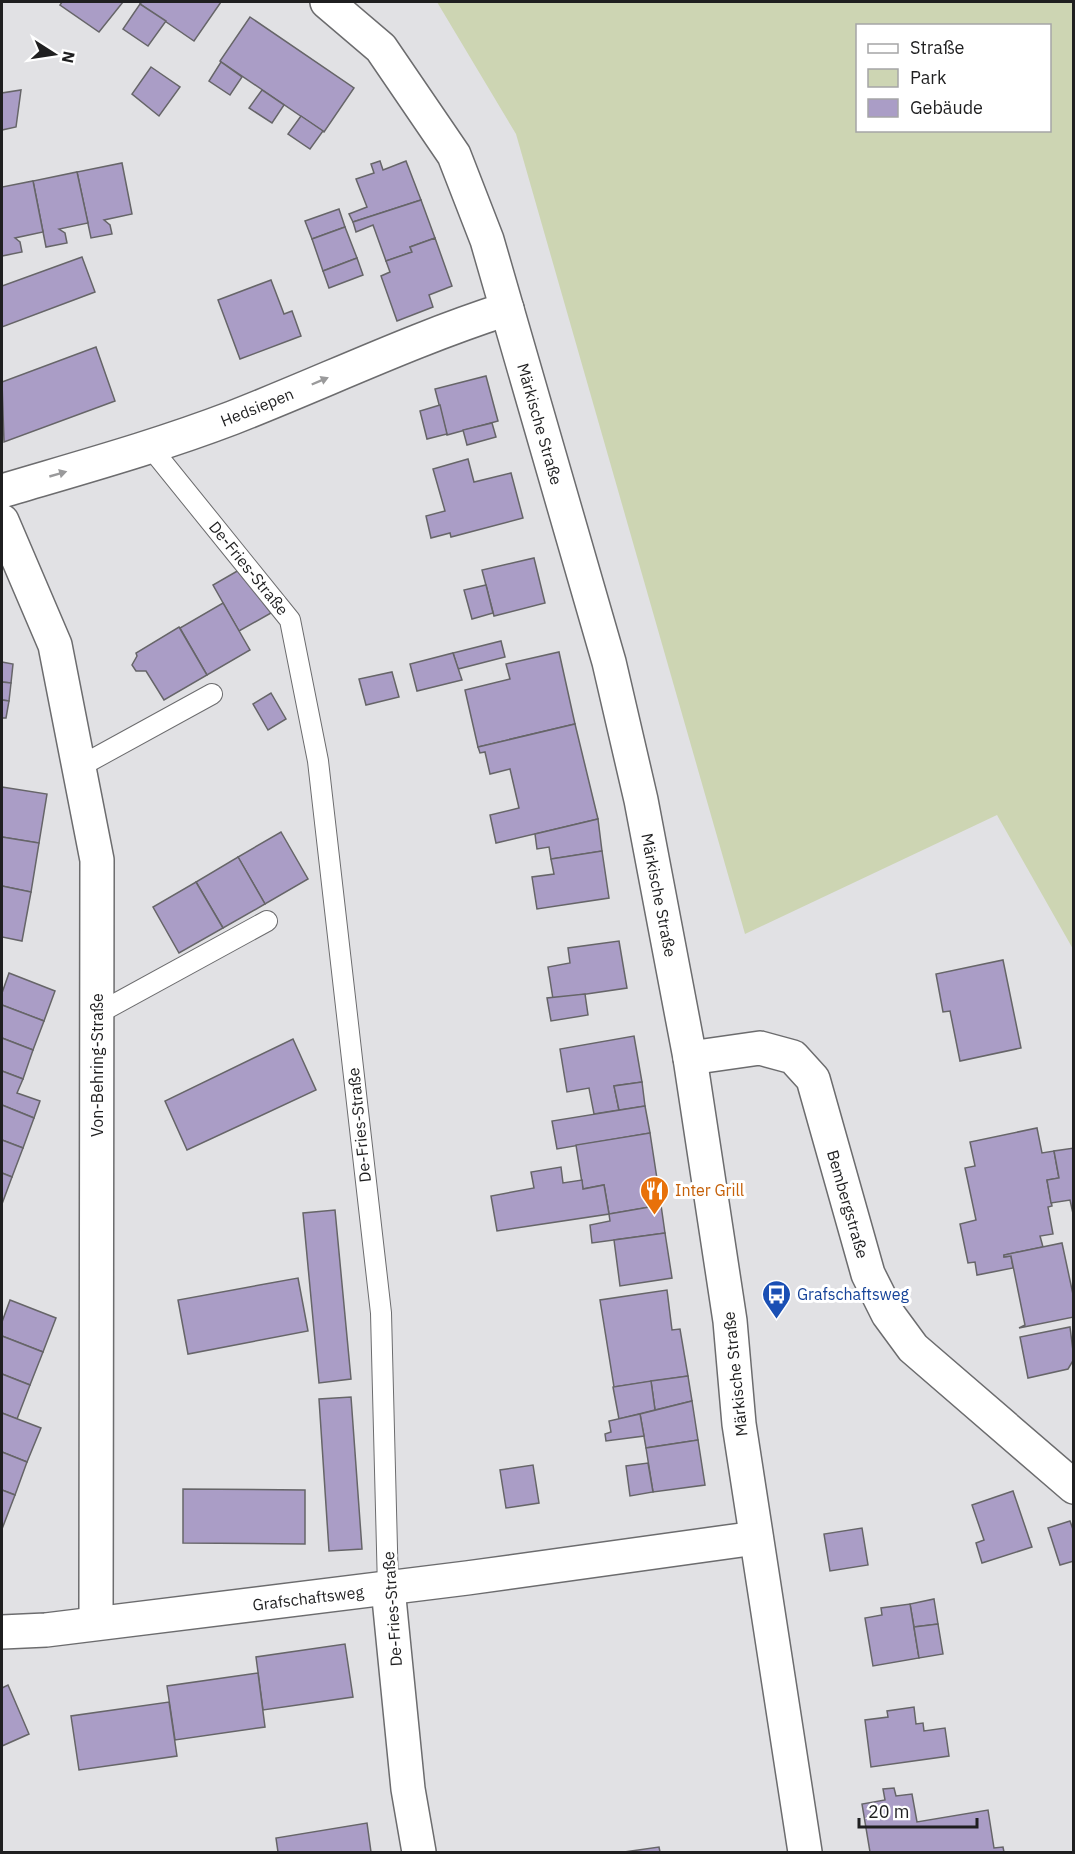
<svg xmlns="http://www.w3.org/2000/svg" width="1075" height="1854" viewBox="0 0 1075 1854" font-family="'IBM Plex Sans',sans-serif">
<rect width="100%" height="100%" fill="#e1e1e4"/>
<path fill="#cdd5b3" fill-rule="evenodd" d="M437 2H1073V949L997 815 745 934 516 134ZM858 26H1050V130H858Z"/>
<g fill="#aa9dc6" stroke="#666568" stroke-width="1.5">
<polygon points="62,2 123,2 99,32 60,5"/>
<polygon points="142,2 221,2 194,41 140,4"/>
<polygon points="140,4 166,21 148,46 123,29"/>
<polygon points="250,17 354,88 324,132 220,61"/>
<polygon points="221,62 242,77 230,95 209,81"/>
<polygon points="151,67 180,87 159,116 132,94"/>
<polygon points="21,90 16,127 2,130 2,93"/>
<polygon points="262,90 284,105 272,123 249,108"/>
<polygon points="301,116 323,131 310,149 288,134"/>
<polygon points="380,161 383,170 406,161 421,200 353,222 349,214 367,207 356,179 374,173 371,164"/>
<polygon points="122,163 132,214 104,220 110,225 112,234 91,238 77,172"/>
<polygon points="77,172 88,223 59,229 65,233 67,243 46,247 33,181"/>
<polygon points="33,181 43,232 15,238 20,242 22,252 2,256 2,187"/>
<polygon points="421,200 435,238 410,247 412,252 386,261 373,225 356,232 353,222"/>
<polygon points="339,209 345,227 312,239 305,221"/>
<polygon points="345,227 357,258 323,271 312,239"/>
<polygon points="435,238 452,286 429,295 433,307 397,321 381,276 390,272 386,261 412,252 410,247"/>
<polygon points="82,257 95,292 2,327 2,286"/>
<polygon points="357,258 363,275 329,288 323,271"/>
<polygon points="271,280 284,314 292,311 301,336 240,359 218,300"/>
<polygon points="96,347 115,401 4,442 2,382"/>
<polygon points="486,376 498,421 447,435 435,389"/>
<polygon points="440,405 447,434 427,439 420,411"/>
<polygon points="492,423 496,437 467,445 463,430"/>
<polygon points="468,459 474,482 511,473 523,518 451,537 450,533 431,538 426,516 445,511 433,469"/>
<polygon points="534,558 545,603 494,616 482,570"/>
<polygon points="239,570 271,613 239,631 213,585"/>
<polygon points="486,585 493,613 472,619 464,590"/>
<polygon points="223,603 250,650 207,675 180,628"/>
<polygon points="179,627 207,675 164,700 146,671 136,671 132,665 137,656 136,653"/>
<polygon points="501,641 505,657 458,669 453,653"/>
<polygon points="559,652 575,724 478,747 465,690 510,679 506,664"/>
<polygon points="453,653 462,680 417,691 410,664"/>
<polygon points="2,662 13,664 11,683 2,682"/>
<polygon points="392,672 399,697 366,705 359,679"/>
<polygon points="2,682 11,683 9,701 2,700"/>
<polygon points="271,693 286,719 268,730 253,704"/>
<polygon points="2,700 9,701 6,718 2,718"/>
<polygon points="575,724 598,819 496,843 490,815 519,808 510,769 490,774 485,752 480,753 478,747"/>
<polygon points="2,787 47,794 39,843 2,837"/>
<polygon points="598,819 602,851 551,859 549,847 537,849 535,834"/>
<polygon points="281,832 308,879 265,904 238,857"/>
<polygon points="2,837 39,843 31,892 2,886"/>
<polygon points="602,851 609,898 537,909 532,877 554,874 551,859"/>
<polygon points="238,857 265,904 223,928 196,882"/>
<polygon points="196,882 223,928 179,953 153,907"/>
<polygon points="2,886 31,892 22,941 2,937"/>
<polygon points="619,941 627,988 553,999 548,967 570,963 568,948"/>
<polygon points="1003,960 1021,1048 960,1061 950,1011 943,1012 936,974"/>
<polygon points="9,973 55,991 44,1021 2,1005 2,993"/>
<polygon points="585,994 588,1015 551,1021 547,998"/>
<polygon points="2,1005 44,1021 33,1050 2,1038"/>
<polygon points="634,1036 642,1082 614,1086 619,1110 594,1114 589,1088 567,1092 560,1049"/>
<polygon points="2,1038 33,1050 23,1079 2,1071"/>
<polygon points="293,1039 316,1090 187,1150 165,1101"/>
<polygon points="2,1071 23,1079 17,1093 40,1101 34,1118 2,1105"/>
<polygon points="642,1082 645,1106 619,1110 614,1086"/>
<polygon points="2,1105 34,1118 23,1148 2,1140"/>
<polygon points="645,1106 650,1133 557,1149 552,1121"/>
<polygon points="1037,1128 1042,1153 1054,1151 1059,1178 1047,1180 1052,1206 1048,1207 1053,1234 1040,1236 1043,1247 1004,1255 1004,1257 1011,1256 1013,1268 977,1275 975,1262 968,1263 960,1224 976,1220 965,1168 975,1166 970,1142"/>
<polygon points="650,1133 661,1205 609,1214 604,1185 583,1189 576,1145"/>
<polygon points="2,1140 23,1148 12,1177 2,1173"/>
<polygon points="1074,1148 1074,1218 1070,1200 1051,1203 1047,1180 1059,1178 1054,1151"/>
<polygon points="561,1167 563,1183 582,1180 583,1189 604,1185 609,1214 497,1231 491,1196 534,1188 531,1172"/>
<polygon points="2,1173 12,1177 2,1204"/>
<polygon points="661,1205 665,1233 592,1243 590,1225 610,1221 609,1214"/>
<polygon points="335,1210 351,1379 319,1383 303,1213"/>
<polygon points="665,1233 672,1278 620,1286 614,1240"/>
<polygon points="1062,1243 1074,1299 1074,1317 1019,1328 1025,1325 1011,1256 1004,1257 1004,1255"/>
<polygon points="298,1278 308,1331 188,1354 178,1300"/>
<polygon points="667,1290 672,1330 680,1329 688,1376 614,1387 600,1300"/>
<polygon points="10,1300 56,1318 43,1352 2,1336 2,1322"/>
<polygon points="1070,1327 1074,1359 1068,1369 1028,1378 1020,1337"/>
<polygon points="2,1336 43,1352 30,1385 2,1374"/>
<polygon points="2,1374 30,1385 17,1419 2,1413"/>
<polygon points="688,1376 692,1401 655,1410 651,1381"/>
<polygon points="651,1381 655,1410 619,1419 613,1387"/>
<polygon points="351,1397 362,1549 329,1551 319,1399"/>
<polygon points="692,1401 698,1440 646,1448 640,1414"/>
<polygon points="2,1413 41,1428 27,1462 2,1452"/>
<polygon points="640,1414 644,1436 606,1441 605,1434 611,1432 609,1421"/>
<polygon points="698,1440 705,1485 653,1492 646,1448"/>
<polygon points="2,1452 27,1462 15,1495 2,1490"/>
<polygon points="648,1463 653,1492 630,1496 626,1466"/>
<polygon points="533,1465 539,1503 506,1508 500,1470"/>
<polygon points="183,1489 305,1490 305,1544 183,1543"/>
<polygon points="2,1490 15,1495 2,1529"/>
<polygon points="1013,1491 1032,1547 982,1563 976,1543 984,1540 972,1505"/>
<polygon points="1070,1521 1074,1532 1074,1561 1060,1565 1048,1528"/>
<polygon points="862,1528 868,1565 830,1571 824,1534"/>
<polygon points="934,1599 938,1624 914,1627 910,1604"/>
<polygon points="910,1604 919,1658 873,1666 865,1618 882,1615 881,1608"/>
<polygon points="938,1624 943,1654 919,1658 914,1627"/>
<polygon points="345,1644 353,1697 263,1710 256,1657"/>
<polygon points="258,1673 265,1727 175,1740 167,1686"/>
<polygon points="8,1685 29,1734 2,1746 2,1688"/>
<polygon points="169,1702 177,1756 79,1770 71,1716"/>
<polygon points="914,1707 916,1724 923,1723 924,1731 945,1728 949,1756 871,1767 865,1720 888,1717 887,1711"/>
<polygon points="894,1788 896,1796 912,1794 917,1822 988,1810 994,1848 1003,1847 1004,1852 870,1852 862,1804 885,1800 883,1789"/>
<polygon points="367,1823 371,1852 278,1852 276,1838"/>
<polygon points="659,1847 660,1852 624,1852"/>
</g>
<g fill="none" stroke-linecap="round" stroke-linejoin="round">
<defs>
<g id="service">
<polyline points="151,448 290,620 318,761 381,1313 388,1588"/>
<polyline points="79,767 212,694"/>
<polyline points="97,1014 267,921"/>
</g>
<g id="minor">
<path d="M2 491C79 468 156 447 232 418 324 382 413 339 507 309"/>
<polyline points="2,521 55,645 97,860 96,1623"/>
<polyline points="690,1058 760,1048 793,1057 813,1079 868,1274 888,1314 913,1348 1074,1487"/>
<polyline points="388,1588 408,1789 419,1852"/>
<polyline points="2,1632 46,1630 467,1578 756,1538"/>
</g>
<polyline id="primary" points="327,2 381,48 454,155 487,240 609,662 641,800 690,1058 730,1321 739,1424 805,1852"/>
</defs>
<use href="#service" stroke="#6c6c6e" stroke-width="22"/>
<use href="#minor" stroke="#6c6c6e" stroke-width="36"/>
<use href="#primary" stroke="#6c6c6e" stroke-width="36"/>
<use href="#service" stroke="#fff" stroke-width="20"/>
<use href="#minor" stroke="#fff" stroke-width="33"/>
<use href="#primary" stroke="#fff" stroke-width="33"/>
</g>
<defs><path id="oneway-solid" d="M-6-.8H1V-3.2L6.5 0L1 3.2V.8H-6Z" transform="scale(1.5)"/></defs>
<g fill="#9a9a9b">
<use href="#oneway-solid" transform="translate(320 381) rotate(-23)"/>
<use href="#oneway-solid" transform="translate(58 474) rotate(-16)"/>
</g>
<defs>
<symbol id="restaurant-pin" viewBox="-11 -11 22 30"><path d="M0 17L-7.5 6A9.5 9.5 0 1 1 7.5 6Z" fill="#e8710a" stroke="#fff"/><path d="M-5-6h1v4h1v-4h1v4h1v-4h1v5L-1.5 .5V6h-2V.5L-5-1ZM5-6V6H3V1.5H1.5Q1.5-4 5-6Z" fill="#fff"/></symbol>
<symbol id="bus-pin" viewBox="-11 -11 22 30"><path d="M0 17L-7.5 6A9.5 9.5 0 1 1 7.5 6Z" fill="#1a4fb4" stroke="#fff"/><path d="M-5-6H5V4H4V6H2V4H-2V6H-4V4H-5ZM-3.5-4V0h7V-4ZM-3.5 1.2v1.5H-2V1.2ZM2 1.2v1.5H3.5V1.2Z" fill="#fff"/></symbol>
</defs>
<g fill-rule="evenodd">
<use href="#restaurant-pin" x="638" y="1174" width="33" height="45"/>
<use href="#bus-pin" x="760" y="1278" width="33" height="45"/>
</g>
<g text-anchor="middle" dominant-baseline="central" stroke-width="6" stroke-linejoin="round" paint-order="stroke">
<g font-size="16" fill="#1f1f20" stroke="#fff">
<text transform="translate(257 407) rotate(-22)">Hedsiepen</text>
<text transform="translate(540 424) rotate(74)">Märkische Straße</text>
<text transform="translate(249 568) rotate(51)">De-Fries-Straße</text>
<text transform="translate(659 895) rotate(79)">Märkische Straße</text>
<text transform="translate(97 1065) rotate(-90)">Von-Behring-Straße</text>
<text transform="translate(359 1125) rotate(-96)">De-Fries-Straße</text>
<text transform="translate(848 1204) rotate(74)">Bembergstraße</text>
<text transform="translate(735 1374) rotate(-96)">Märkische Straße</text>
<text transform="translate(308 1598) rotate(-7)">Grafschaftsweg</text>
<text transform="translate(392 1609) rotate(-94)">De-Fries-Straße</text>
</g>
<g font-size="16" fill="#c56008" stroke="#fff" text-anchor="start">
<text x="675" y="1190">Inter Grill</text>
</g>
<g font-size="16" fill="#164399" stroke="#fff" text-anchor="start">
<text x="797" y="1294">Grafschaftsweg</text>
</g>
</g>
<rect width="1075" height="1854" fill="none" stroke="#1f1f20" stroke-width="6"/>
<rect x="856" y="24" width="195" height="108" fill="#ffffff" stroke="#a5a5a6" stroke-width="1.5"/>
<rect x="868" y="44" width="30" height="9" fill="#ffffff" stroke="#a5a5a6" stroke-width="1.5"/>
<text x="910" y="54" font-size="18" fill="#1f1f20">Straße</text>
<rect x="868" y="69" width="30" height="18" fill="#cdd5b3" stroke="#a5a5a6" stroke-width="1.5"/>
<text x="910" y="84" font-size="18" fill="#1f1f20">Park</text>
<rect x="868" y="99" width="30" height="18" fill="#aa9dc6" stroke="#a5a5a6" stroke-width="1.5"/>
<text x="910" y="114" font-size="18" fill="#1f1f20">Gebäude</text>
<g transform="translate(54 54) rotate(102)" stroke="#ffffff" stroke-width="4.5" paint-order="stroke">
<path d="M0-4.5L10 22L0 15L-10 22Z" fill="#1f1f20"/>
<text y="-9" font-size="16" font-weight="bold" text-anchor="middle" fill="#1f1f20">N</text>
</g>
<path d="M859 1818v9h118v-9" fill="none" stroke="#1f1f20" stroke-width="3"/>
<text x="868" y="1818" font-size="18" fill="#1f1f20" stroke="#ffffff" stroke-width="4.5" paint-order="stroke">20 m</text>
</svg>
